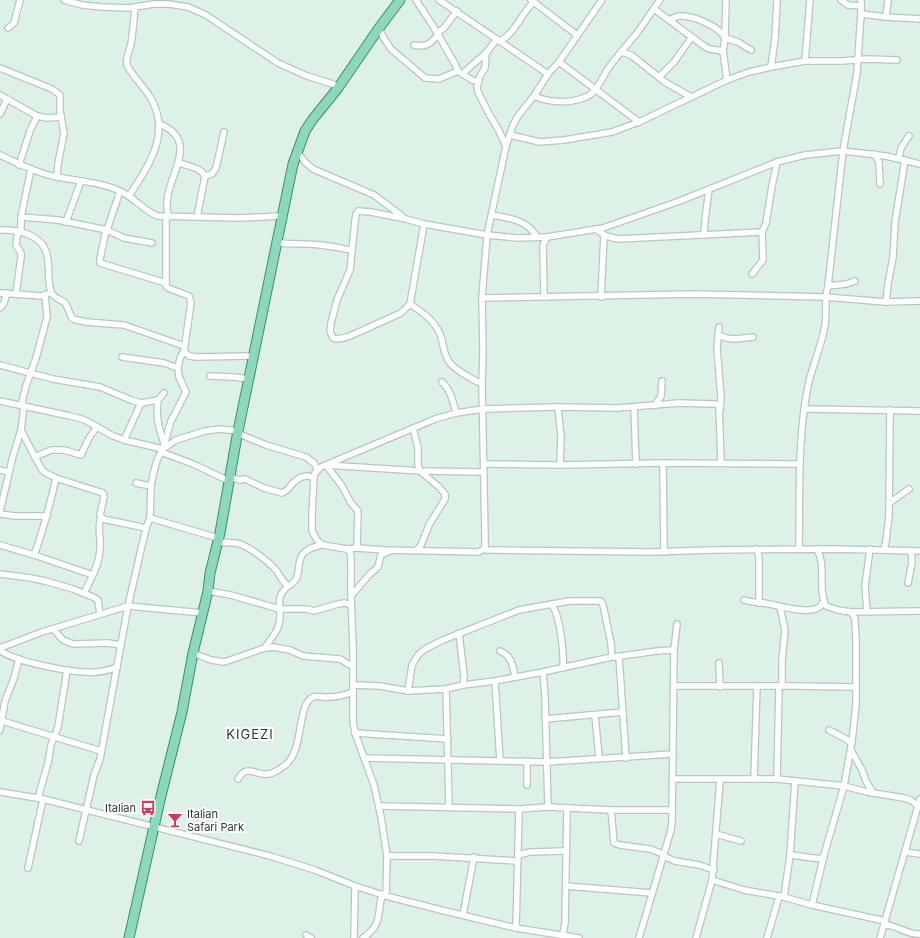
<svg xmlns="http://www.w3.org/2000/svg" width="920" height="938" viewBox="0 0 920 938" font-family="Inter,sans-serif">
<rect width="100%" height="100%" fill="#def1e7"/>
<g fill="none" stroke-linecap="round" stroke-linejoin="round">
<defs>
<g id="street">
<polyline points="64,0 82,5 102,7 128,8 154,4 169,4 188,7 206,15 278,63 307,76 333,84 338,88"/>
<polyline points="416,0 433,26 455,64 458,71 472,80 478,82"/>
<polyline points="439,0 548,74"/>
<polyline points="531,0 577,35"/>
<polyline points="602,0 559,62 548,74 534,96 518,116 513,125 506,146 487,235 482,298 483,352 482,384 485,536 485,548 479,552 385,550 357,548 347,549 323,545 317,540 312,531 312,514 314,477 315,473 321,467 435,419 456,413 483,409 558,407 617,408 679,403 716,404 719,406 721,463"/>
<polyline points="726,0 725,38 723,51 727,80"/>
<polyline points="841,0 848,5 861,6"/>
<polyline points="654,9 704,46 709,49 723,51"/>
<polyline points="861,14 886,17 920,19"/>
<polyline points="886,17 888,0"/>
<path d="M669 20C673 18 677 16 681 16 694 16 719 26 725 38L738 42 751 50"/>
<polyline points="8,28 14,23 20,0"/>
<polyline points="379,28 383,37 391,49 425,78 439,79 458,71"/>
<polyline points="437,33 444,28 457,11"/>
<polyline points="497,39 486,53 485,68 480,76 477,87 478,92 488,112 498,129 506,146"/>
<path d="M500 41C516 33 521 13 534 2"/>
<path d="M414 45C426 48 431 43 438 35"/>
<polyline points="621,52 631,55 665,82 691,97"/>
<polyline points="805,61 810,0"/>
<polyline points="559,62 639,122"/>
<polyline points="771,67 775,39 777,0"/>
<polyline points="0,68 52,89 60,95 60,111 64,133 58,164 57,177"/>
<polyline points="462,74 486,53"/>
<polyline points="659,77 674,62 691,38"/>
<polyline points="0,95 37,116 47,118 61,117"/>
<path d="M534 96C550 103 572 104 588 96 598 91 603 75 610 66 618 55 628 44 637 33 645 22 652 11 660 0"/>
<polyline points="0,114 7,99"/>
<path d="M160 124C197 140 173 168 168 195 166 202 167 209 168 217"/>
<polyline points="510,135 540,142 564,140 612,132 639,122 727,80 749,72 771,67 805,61 842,61 867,59 897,60"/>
<polyline points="297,151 305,162 313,169 374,195 402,216"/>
<polyline points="874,154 879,162 880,184"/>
<path d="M0 155C19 164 37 173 57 177 78 181 100 182 120 191 134 197 145 212 158 216L238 218 282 216"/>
<polyline points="899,158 901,148 909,136"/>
<path d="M179 163C188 166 200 167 205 176L197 217"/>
<polyline points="19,165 30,131 37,116"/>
<polyline points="205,176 212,174 216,168 224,132"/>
<path d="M129 196C149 165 172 133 150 97 145 88 130 73 127 65 125 58 130 50 131 44 133 32 134 19 135 7"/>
<path d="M492 215C510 218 527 220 537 237"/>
<polyline points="21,217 58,220 107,230 124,238 152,243"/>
<polyline points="66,222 81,181"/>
<path d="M424 224 410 304 401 313 350 336C344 338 339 340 333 338L330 331 331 323 337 300 350 270 355 221 356 214 358 211 371 212 406 219 424 224 487 235 517 238 547 237 603 228 677 202 777 162 805 155 843 151 886 156 920 164"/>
<polyline points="595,229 606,236 618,239 762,232 766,223 772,186 777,162"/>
<path d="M0 230C18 229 43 235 47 255 50 267 47 280 51 292 53 298 61 299 65 303 69 308 69 315 73 319L86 322 124 325 184 346"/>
<polyline points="106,230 100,259 100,263 166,283"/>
<polyline points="107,230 120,191"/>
<polyline points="21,231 21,217 31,169"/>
<polyline points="704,235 705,220 709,189"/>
<path d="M276 242C286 245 295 243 304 244 320 244 336 247 351 250"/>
<polyline points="752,274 763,260 762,232"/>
<polyline points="828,286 846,284 855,281"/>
<polyline points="0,293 41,296 47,294"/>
<polyline points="16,294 21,257 21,253 16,245 18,231"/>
<polyline points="544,297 543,245 547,237"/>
<polyline points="601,297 604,235"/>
<polyline points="482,298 693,294 825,297 886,302 920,301"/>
<polyline points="886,302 888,284 893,257 895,222 905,160"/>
<path d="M410 304C423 313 433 319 440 334 444 344 443 355 450 363 456 370 473 380 482 384"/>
<polyline points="0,308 4,303 7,293"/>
<polyline points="719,327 717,348 721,398 720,410"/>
<path d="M718 334C728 342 742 338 753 337"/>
<polyline points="184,351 189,356 196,357 253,356"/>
<polyline points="122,357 164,363 178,368"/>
<polyline points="0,365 53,379 100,387 131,400 141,403 158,400 164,393"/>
<polyline points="210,376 234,377 249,379"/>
<path d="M442 382C451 390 453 402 456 413"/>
<path d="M158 400C156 417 158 426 164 443"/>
<polyline points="0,401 70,416 85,420 113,436 124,440 163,449 171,421 186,392 179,377 178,368 180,358 184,351 191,303 189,296 168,288 166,286 166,217"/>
<polyline points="655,405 661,396 662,381"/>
<polyline points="21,406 26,386 36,358 47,317 45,295"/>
<polyline points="558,407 561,437 560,465"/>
<polyline points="634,407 636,464"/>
<polyline points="805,409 920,411"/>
<polyline points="413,428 418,448 418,465 420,471 439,487 445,494 445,499 429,525 421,545 417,550"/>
<polyline points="21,430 35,457 42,470 46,473 56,478 103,493 104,497 100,515 103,519 146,528"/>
<polyline points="237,433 266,445 306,457 315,464 317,470"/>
<polyline points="124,440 141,403"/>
<polyline points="161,452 193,464 229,481"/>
<polyline points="35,457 51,450 64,450 81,455 89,438 97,427"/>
<polyline points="663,463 664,552"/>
<polyline points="484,464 560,465 663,463 799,464"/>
<polyline points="326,465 420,471 483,472"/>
<polyline points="326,465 342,486 351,503 358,511 357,548"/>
<polyline points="0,470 9,472"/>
<polyline points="229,477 240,480 245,479 264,488 282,493 287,490 294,482 301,477 307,476 314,477"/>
<polyline points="136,483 151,486"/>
<polyline points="889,503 909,489"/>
<polyline points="0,511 13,456 21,430 24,406"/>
<polyline points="0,514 15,516 47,516"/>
<polyline points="150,518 218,538"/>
<path d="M217 542C224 543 229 542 236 543 246 544 268 561 275 569 280 574 281 581 288 586 310 576 284 551 323 545"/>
<polyline points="0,545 34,555 93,575"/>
<polyline points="485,548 486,550 492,550 648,552 713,550 833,549 920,551"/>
<polyline points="347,549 350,552 351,558 351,596 353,647 353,721 355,733 374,785 381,817 387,856 386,896"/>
<polyline points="757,549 759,558 759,603"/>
<path d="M799 549C800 493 797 436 809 381 814 362 822 344 825 325 827 312 824 300 828 286L843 151 857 73 861 14V0"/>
<path d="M817 549C827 567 817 588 826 606L838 610 851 612 920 611"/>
<polyline points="884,550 886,541 889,515 890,410"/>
<path d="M34 555C44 529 50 504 56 478"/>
<polyline points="0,574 31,578 45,581 73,589 93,597 98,600 100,614"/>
<polyline points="908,583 912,562 911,551"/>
<polyline points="208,591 231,595 279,609 307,609 314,611 338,604 345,603 351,605"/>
<path d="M84 593C91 579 99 565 100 549 101 538 97 528 101 517"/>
<polyline points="351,596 369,575 378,567 381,555 390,551"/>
<path d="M744 600C753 603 761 602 769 604 781 606 806 614 818 608 821 607 822 604 824 601"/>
<path d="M551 604C560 613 564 654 563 667"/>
<polyline points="780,607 785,630 782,660 782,686"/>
<polyline points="867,611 865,586 870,549"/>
<polyline points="53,629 63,640 73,644 108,643 121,645"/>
<polyline points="459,633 464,676 463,685"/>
<polyline points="0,648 42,632 128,606 203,613"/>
<path d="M265 648C269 640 278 632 279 624 283 609 273 599 288 586"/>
<path d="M0 650C11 661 70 672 86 672 97 673 107 671 117 667"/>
<path d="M500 651C512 656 513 666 515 677"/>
<polyline points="193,653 211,660 224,662 265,648 273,647 290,650 303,656 340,659 353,667"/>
<polyline points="619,657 626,758"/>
<polyline points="719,663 720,687"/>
<polyline points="543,672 545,697 548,807"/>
<polyline points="495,681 500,761"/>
<polyline points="353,685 380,686 408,691 446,689 463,685 495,681 543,672 607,658 657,651 674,650"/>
<polyline points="674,686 794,686 856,687"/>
<polyline points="446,689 449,807"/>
<polyline points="408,691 412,665 418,655 425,649 443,640 519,610 569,601 601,601 603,605 611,643 612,657"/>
<polyline points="595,715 599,758"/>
<polyline points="545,719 623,712"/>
<polyline points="2,721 101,751"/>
<polyline points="0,730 5,701 14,678 19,659"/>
<polyline points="829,730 846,739 851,743"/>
<polyline points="355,733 448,739"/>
<polyline points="851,750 862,770 866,781 873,793"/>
<polyline points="364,758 547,762 673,754"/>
<polyline points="527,761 527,785"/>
<path d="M238 779C247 763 255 776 268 774 273 774 280 769 284 766 305 752 296 705 313 697 318 695 324 698 329 697 337 697 345 695 353 692"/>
<polyline points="673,779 777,779 844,786 867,792 904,798 911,800 918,806"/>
<polyline points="754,779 757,686"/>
<polyline points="777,779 779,686"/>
<polyline points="0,792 43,799 270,856 315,870 355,886 386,896 445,911 516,928 579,938"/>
<polyline points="38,798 48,763 51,745 58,727 67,670"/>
<polyline points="379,806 519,809 548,807 611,810 672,810"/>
<polyline points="611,810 614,843 620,845 650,849 663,854"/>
<polyline points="716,834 741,841"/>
<polyline points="79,841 94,775 100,759 128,606 146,528 150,518 151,486 153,475 157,460 163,449 176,440 205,431 220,429 238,431"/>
<polyline points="905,852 920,854"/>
<polyline points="518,855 530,852 566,851"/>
<path d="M790 855C801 855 812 860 824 858"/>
<polyline points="387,856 433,856 518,861"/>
<polyline points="663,856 675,861 699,865 714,870"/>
<polyline points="28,868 43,799"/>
<polyline points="712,880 744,890 784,897 812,905 885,921"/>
<polyline points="566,886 652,893"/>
<polyline points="784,897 790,855 795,781"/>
<polyline points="812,905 824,855 844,786 852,741 856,705 856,641 855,619 851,612"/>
<polyline points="463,915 474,857"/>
<path d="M885 925C898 925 906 935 920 934"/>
<polyline points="516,928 519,809"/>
<polyline points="306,935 311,938"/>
<polyline points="354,938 355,886"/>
<path d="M363 938C383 924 377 914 382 894"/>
<polyline points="562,938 565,923 567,808"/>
<polyline points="639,938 671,830 672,821 674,650 677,624"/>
<polyline points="696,938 712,880 720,780"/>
<polyline points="767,938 779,897"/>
<polyline points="880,938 920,799"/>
</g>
<polyline id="primary" points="129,938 160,800 182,712 193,653 208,591 210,573 220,533 237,436 293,164 305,131 313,119 338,88 379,28 400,0"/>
</defs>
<use href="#street" stroke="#b5c7be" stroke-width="8"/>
<use href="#primary" stroke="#3b8e6e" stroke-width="11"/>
<use href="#street" stroke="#fff" stroke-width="5.5"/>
<use href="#primary" stroke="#8dd7bb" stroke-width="9"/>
</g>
<defs>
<symbol id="bus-bare" viewBox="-9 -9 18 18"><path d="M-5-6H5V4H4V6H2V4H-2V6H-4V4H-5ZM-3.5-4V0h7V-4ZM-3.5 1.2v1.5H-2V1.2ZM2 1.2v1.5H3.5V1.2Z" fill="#cd3d58" stroke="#fff" stroke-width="2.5" paint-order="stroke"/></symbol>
<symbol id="bar-bare" viewBox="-9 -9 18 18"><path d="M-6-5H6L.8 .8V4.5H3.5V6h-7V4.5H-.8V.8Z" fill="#cd3d58" stroke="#fff" stroke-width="2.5" paint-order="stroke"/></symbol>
</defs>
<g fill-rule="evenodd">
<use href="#bus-bare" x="137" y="797" width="22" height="22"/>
<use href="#bar-bare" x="164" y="809" width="22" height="22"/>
</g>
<g text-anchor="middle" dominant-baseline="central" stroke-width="4" stroke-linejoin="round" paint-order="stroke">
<g font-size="11" fill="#2f3733" stroke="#fff" text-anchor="end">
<text x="136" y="808">Italian</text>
<text x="187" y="814" text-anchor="start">Italian<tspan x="187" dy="13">Safari Park</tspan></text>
</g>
<g font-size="13" letter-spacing="1" fill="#2f3733" stroke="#fff">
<text x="250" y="734">KIGEZI</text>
</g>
</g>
</svg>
